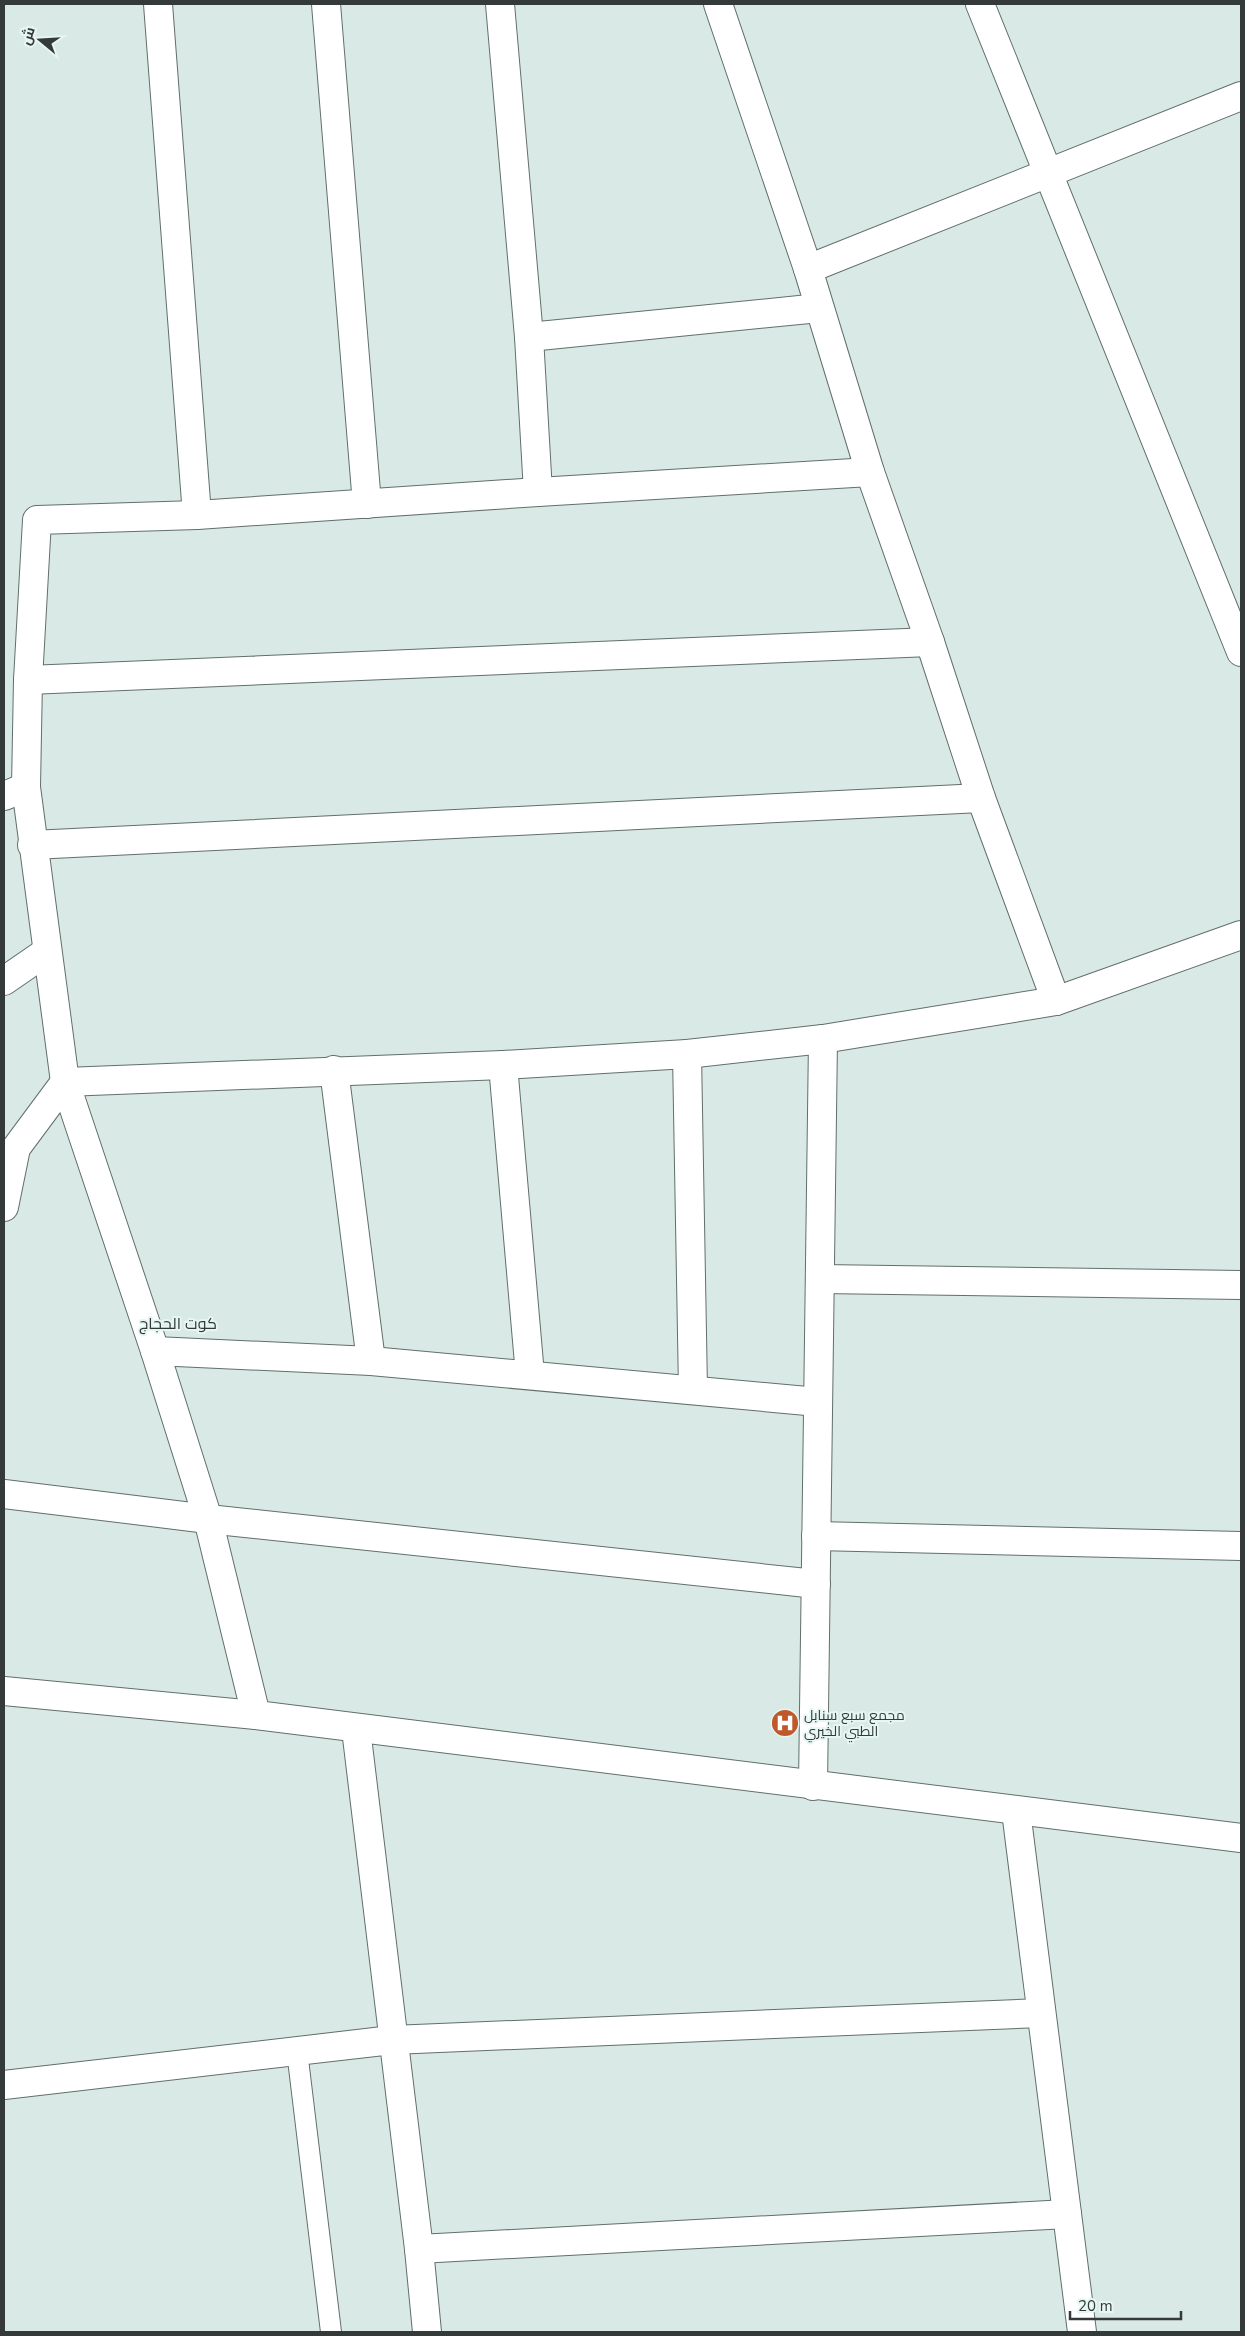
<svg xmlns="http://www.w3.org/2000/svg" width="1245" height="2336" viewBox="0 0 1245 2336" font-family="'Nunito Sans',Cairo,sans-serif">
<rect width="100%" height="100%" fill="#d9e9e6"/>
<g fill="none" stroke-linecap="round" stroke-linejoin="round">
<defs>
<polyline id="service" points="297,2051 331,2332"/>
<g id="minor">
<polyline points="158,4 197,515"/>
<polyline points="326,4 367,504"/>
<polyline points="500,4 529,337 538,492"/>
<polyline points="718,4 808,269 870,472 930,642 981,798 1056,1001"/>
<polyline points="980,4 1241,652"/>
<polyline points="808,269 1241,96"/>
<polyline points="529,337 819,308"/>
<polyline points="28,680 930,642"/>
<polyline points="4,796 26,787"/>
<polyline points="32,845 981,798"/>
<polyline points="4,981 46,952"/>
<polyline points="687,1054 693,1390"/>
<polyline points="503,1065 530,1375"/>
<polyline points="334,1070 371,1361"/>
<polyline points="4,1207 16,1148 65,1082 503,1065 687,1054 823,1039 1056,1001 1241,935"/>
<polyline points="820,1279 1241,1285"/>
<polyline points="155,1351 371,1361 818,1402"/>
<polyline points="4,1494 208,1519 816,1584"/>
<polyline points="816,1536 1241,1546"/>
<polyline points="4,1691 256,1715 1241,1838"/>
<polyline points="256,1715 208,1519 155,1351 65,1082 26,787 28,680 37,520 197,515 538,492 870,472"/>
<polyline points="356,1729 419,2249 427,2332"/>
<polyline points="813,1786 823,1039"/>
<polyline points="1016,1811 1082,2332"/>
<polyline points="4,2085 392,2040 1041,2013"/>
<polyline points="419,2249 1067,2214"/>
</g>
</defs>
<use href="#service" stroke="#616f6c" stroke-width="22"/>
<use href="#minor" stroke="#616f6c" stroke-width="30"/>
<use href="#service" stroke="#fff" stroke-width="20"/>
<use href="#minor" stroke="#fff" stroke-width="28"/>
</g>
<defs>
<symbol id="hospital-disc" viewBox="-11 -11 22 22"><circle r="9.5" fill="#bf592a" stroke="#e6f6f3"/><path d="M-5-5h3v3.5h4V-5h3V5h-3V1.5h-4V5h-3Z" fill="#fff"/></symbol>
</defs>
<g fill-rule="evenodd">
<use href="#hospital-disc" x="769" y="1707" width="32" height="32"/>
</g>
<g text-anchor="middle" dominant-baseline="central" stroke-width="4" stroke-linejoin="round" paint-order="stroke">
<g font-size="14" fill="#343a39" stroke="#e6f6f3" text-anchor="start">
<text x="804" y="1715">مجمع سبع سنابل<tspan x="804" dy="16">الطبي الخيري</tspan></text>
</g>
<g font-size="16" fill="#343a39" stroke="#e6f6f3">
<text x="178" y="1324">كوت الحجاج</text>
</g>
</g>
<rect width="1245" height="2336" fill="none" stroke="#343a39" stroke-width="10"/>
<g transform="translate(40 40) rotate(288)" stroke="#e6f6f3" stroke-width="4" paint-order="stroke">
<path d="M0-4L9 19L0 12L-9 19Z" fill="#343a39"/>
<text y="-8" font-size="14" font-weight="bold" text-anchor="middle" fill="#343a39">ش</text>
</g>
<path d="M1070 2311v8h111v-8" fill="none" stroke="#343a39" stroke-width="2.5"/>
<text x="1078" y="2311" font-size="15" fill="#343a39" stroke="#e6f6f3" stroke-width="4" paint-order="stroke">20 m</text>
</svg>
